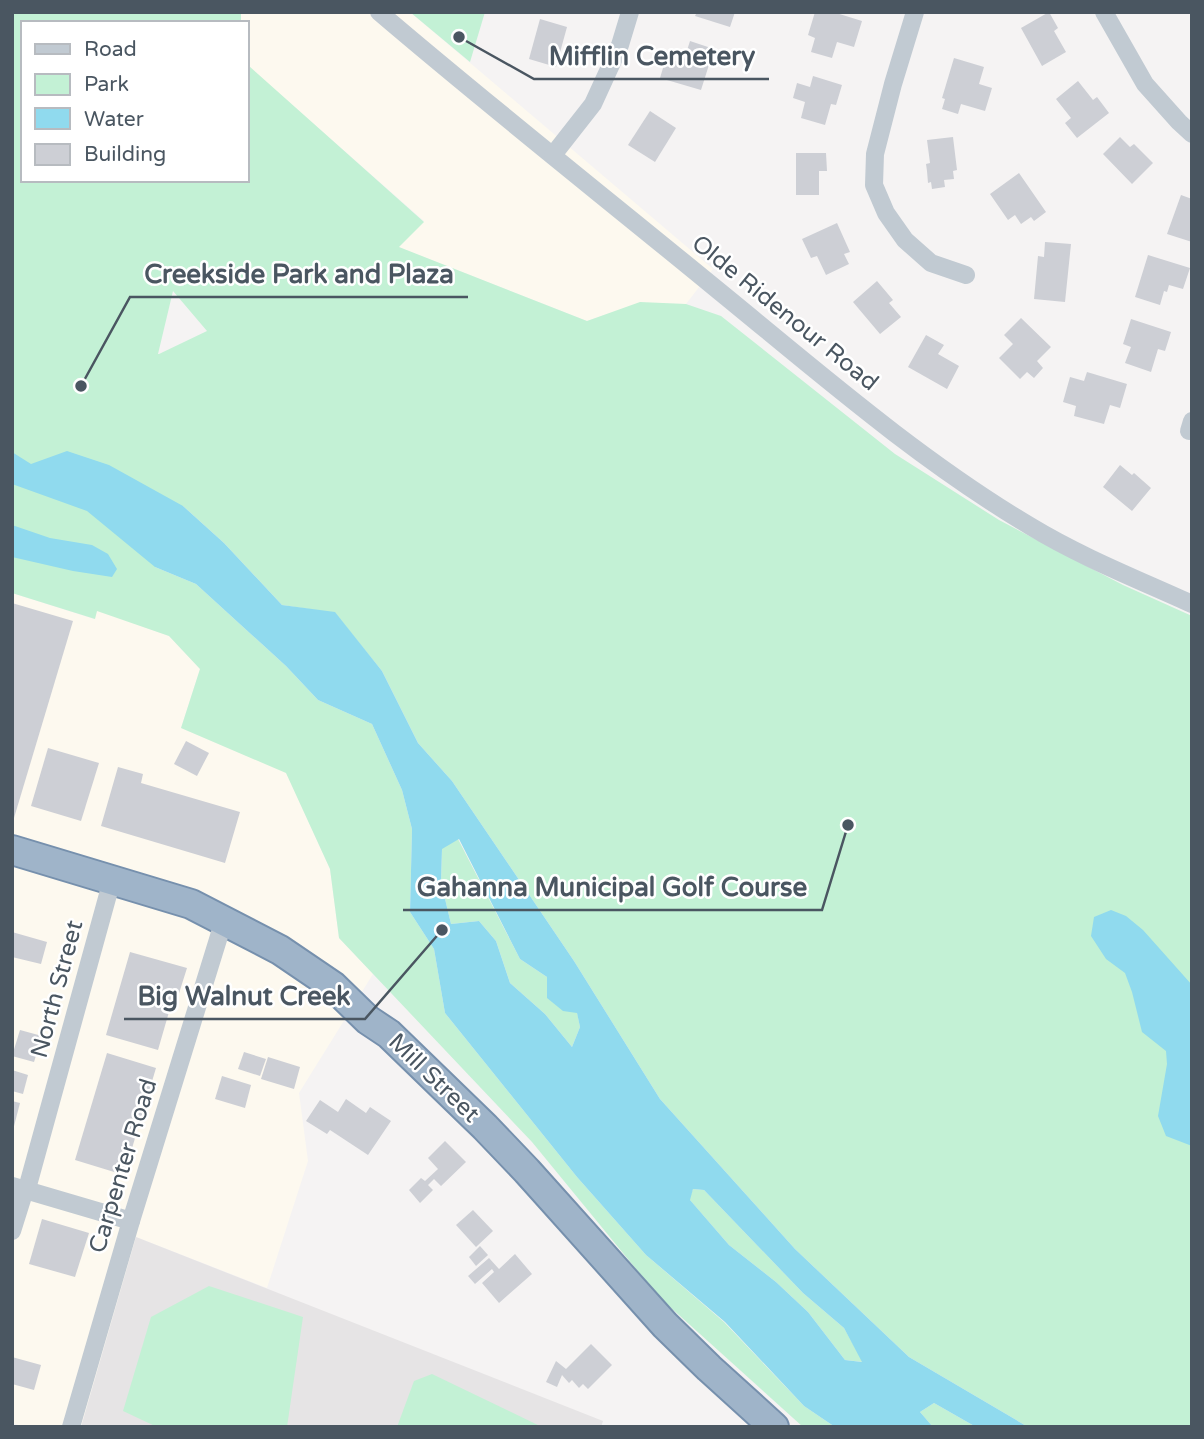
<svg xmlns="http://www.w3.org/2000/svg" width="1204" height="1439" viewBox="0 0 1204 1439" font-family="'Varela Round',sans-serif">
<rect width="100%" height="100%" fill="#f5f3f3"/>
<g fill="#fdf9ef">
<polygon points="240,12 410,12 713,269 686,304 640,303 587,321 398,247 424,221 248,66 247,56 247,23 241,23"/>
<polygon points="12,593 94,619 97,610 169,636 200,669 181,728 286,772 330,869 339,938 373,974 299,1093 308,1161 267,1288 136,1237 81,1427 25,1427 12,1423"/>
</g>
<polygon fill="#e6e4e5" points="136,1237 603,1421 601,1427 81,1427"/>
<g fill="#c3f1d5" fill-rule="evenodd">
<path d="M12 12H241V23H23V180H247V56L249 66 424 222 399 247 587 321 640 302 686 304 721 316 895 454 999 520 1123 585 1192 616V1427H1028L909 1357 795 1249 660 1099 574 961 452 781 418 743 382 671 335 613 282 605 224 543 183 506 155 567 196 584 286 666 318 700 372 724 402 790 412 829 410 912 434 949 445 1013 577 1177 646 1255 724 1322 804 1406 835 1427H803L659 1297 532 1142 339 938 330 869 286 773 181 728 200 669 169 636 97 611 95 619 12 593ZM173 291 207 331 159 354H158Z"/>
<polygon points="410,12 485,12 470,62"/>
<polygon points="458,839 520,959 547,977 577,1012 580,1027 572,1047 545,1014 510,983 496,941 479,921 451,924 441,882 442,848"/>
<polygon points="693,1189 704,1190 803,1293 844,1328 863,1362 845,1360 808,1312 776,1282 729,1245 689,1199"/>
<polygon points="209,1286 303,1317 287,1427 157,1427 123,1411 151,1317"/>
<polygon points="432,1374 542,1427 397,1427 414,1381"/>
<polygon points="934,1403 976,1427 933,1427 920,1412"/>
</g>
<g fill="#90daee" fill-rule="evenodd">
<path d="M67 451 109 465 183 506 224 543 282 605 335 612 382 671 418 743 452 781 574 961 660 1099 795 1249 909 1357 1028 1427H976L934 1403 920 1412 933 1427H835L804 1406 725 1322 646 1255 577 1177 445 1013 434 949 410 912 412 829 402 790 372 724 318 700 286 666 196 584 155 567 87 511 12 484V452L31 464ZM459 839 520 959 547 977V998L563 1011 577 1013 580 1027 572 1047 545 1014 510 983 496 941 479 921 451 924 441 882 442 849ZM693 1189 704 1190 803 1293 844 1328 862 1362 845 1360 808 1312 776 1282 729 1245 690 1200Z"/>
<polygon points="12,525 50,538 92,545 108,554 117,569 112,577 73,571 12,557"/>
<polygon points="1111,910 1126,916 1143,930 1192,985 1192,1146 1166,1136 1158,1116 1167,1064 1166,1051 1142,1032 1132,992 1125,973 1106,959 1091,936 1094,917"/>
</g>
<g fill="#cdcfd5">
<polygon points="697,12 735,12 730,27 695,16"/>
<polygon points="815,12 833,12 862,21 854,47 837,42 832,58 811,52 815,38 808,35"/>
<polygon points="1049,12 1058,28 1054,31 1066,52 1042,66 1021,28"/>
<polygon points="540,19 567,27 556,67 529,59"/>
<polygon points="690,41 714,49 701,90 660,78 666,58 683,63"/>
<polygon points="954,58 984,67 979,84 992,88 985,111 961,104 958,114 942,109 945,99 942,98"/>
<polygon points="813,76 842,85 836,105 831,104 825,125 801,118 805,102 793,98 797,83 810,87"/>
<polygon points="1078,81 1093,100 1097,97 1109,113 1077,138 1065,123 1071,118 1056,99"/>
<polygon points="650,111 676,128 655,162 628,145"/>
<polygon points="953,137 957,170 953,171 954,179 944,180 945,187 932,189 931,182 928,183 927,171 926,164 930,163 927,140"/>
<polygon points="1120,137 1130,147 1134,144 1153,163 1132,184 1103,154"/>
<polygon points="796,153 826,153 827,171 819,171 819,195 796,195"/>
<polygon points="1019,173 1046,212 1034,221 1031,217 1021,224 1015,215 1008,220 990,194"/>
<polygon points="1181,195 1192,199 1192,242 1167,234"/>
<polygon points="837,223 850,252 844,254 849,264 826,275 817,256 811,258 802,239"/>
<polygon points="1045,242 1071,244 1065,302 1034,299 1038,256 1044,257"/>
<polygon points="1148,255 1190,268 1183,289 1169,285 1167,292 1164,291 1160,305 1135,297"/>
<polygon points="877,281 893,300 889,303 901,317 880,334 853,302"/>
<polygon points="1021,318 1051,347 1037,361 1043,368 1034,378 1027,372 1020,379 999,358 1013,344 1004,335"/>
<polygon points="1131,319 1171,332 1165,351 1158,349 1151,372 1125,363 1131,347 1123,344"/>
<polygon points="926,335 944,345 938,354 959,366 947,389 908,367"/>
<polygon points="1087,372 1127,384 1120,408 1110,405 1104,424 1074,416 1076,406 1063,402 1070,377 1084,381"/>
<polygon points="1120,465 1132,475 1134,473 1151,488 1132,511 1103,487"/>
<polygon points="12,603 73,621 14,818 12,817"/>
<polygon points="186,741 209,753 197,776 174,764"/>
<polygon points="48,748 99,763 81,821 31,806"/>
<polygon points="118,767 143,774 141,783 240,812 225,863 101,826"/>
<polygon points="12,932 47,942 41,964 12,957"/>
<polygon points="130,952 187,968 175,1006 171,1005 158,1050 106,1035"/>
<polygon points="20,1030 42,1036 34,1062 12,1056"/>
<polygon points="244,1052 266,1059 260,1076 238,1069"/>
<polygon points="107,1053 156,1068 124,1175 75,1160"/>
<polygon points="268,1057 300,1067 294,1089 261,1079"/>
<polygon points="12,1070 28,1075 23,1094 12,1091"/>
<polygon points="222,1076 251,1085 245,1108 215,1099"/>
<polygon points="346,1099 366,1113 370,1107 391,1121 368,1155 330,1130 327,1134 306,1121 320,1100 338,1112"/>
<polygon points="12,1101 20,1103 13,1130 12,1129"/>
<polygon points="445,1141 466,1162 441,1186 434,1179 428,1185 433,1190 420,1203 409,1190 421,1178 425,1181 438,1169 428,1158"/>
<polygon points="473,1210 493,1231 476,1247 456,1225"/>
<polygon points="42,1219 89,1233 75,1277 29,1264"/>
<polygon points="480,1246 488,1255 476,1266 469,1257"/>
<polygon points="515,1254 532,1274 499,1303 482,1283 494,1272 492,1269 475,1284 468,1276 489,1258 499,1269"/>
<polygon points="591,1344 612,1365 588,1389 583,1384 579,1388 572,1380 569,1383 562,1375 557,1387 546,1382 556,1361 566,1369"/>
<polygon points="12,1357 41,1365 34,1390 12,1384"/>
</g>
<g fill="none" stroke-linecap="round" stroke-linejoin="round">
<defs>
<polyline id="trunk" points="12,850 191,904 280,950 333,986 368,1020 389,1034 485,1127 527,1171 665,1325 709,1368 774,1427"/>
</defs>
<use href="#trunk" stroke="#7690ad" stroke-width="32"/>
<g stroke="#c1cad2" stroke-width="18">
<path d="M379 12C489 106 602 195 714 287 816 370 916 458 1030 526 1081 557 1137 579 1192 604"/>
<polyline points="915,12 893,84 875,154 874,185 886,213 905,240 931,263 966,275"/>
<polyline points="1104,12 1145,84 1179,122 1192,134"/>
<polyline points="553,155 593,104 620,45 630,12"/>
<polyline points="1189,431 1192,421"/>
<polyline points="12,1186 131,1221"/>
<polyline points="12,1231 23,1196 28,1185 112,880"/>
<polyline points="71,1427 131,1221 224,920"/>
</g>
<use href="#trunk" stroke="#9fb4c9" stroke-width="28"/>
</g>
<g text-anchor="middle" dominant-baseline="central" stroke-width="5" stroke-linejoin="round" paint-order="stroke">
<g font-size="24" fill="#4a5661" stroke="#fff">
<text transform="translate(785 313) rotate(39)">Olde Ridenour Road</text>
<text transform="translate(57 989) rotate(-75)">North Street</text>
<text transform="translate(434 1078) rotate(44)">Mill Street</text>
<text transform="translate(123 1166) rotate(-73)">Carpenter Road</text>
</g>
</g>
<path fill="none" stroke="#4a5661" stroke-width="2.5" d="M459 37L534 79H769M81 386L130 297H468M848 825L822 910H403M442 930L365 1019H124"/>
<g fill="#4a5661" stroke="#fff" stroke-width="2.5">
<circle cx="459" cy="37" r="7"/>
<circle cx="81" cy="386" r="7"/>
<circle cx="848" cy="825" r="7"/>
<circle cx="442" cy="930" r="7"/>
</g>
<g font-size="26" text-anchor="middle" font-weight="bold" fill="#4a5661" stroke="#fff" stroke-width="5" stroke-linejoin="round" paint-order="stroke">
<text x="652" y="65">Mifflin Cemetery</text>
<text x="299" y="283">Creekside Park and Plaza</text>
<text x="612" y="896">Gahanna Municipal Golf Course</text>
<text x="244" y="1005">Big Walnut Creek</text>
</g>
<rect width="1204" height="1439" fill="none" stroke="#4a5661" stroke-width="28"/>
<rect x="21" y="21" width="228" height="161" fill="#ffffff" stroke="#b7bbc0" stroke-width="2"/>
<rect x="35" y="44" width="35" height="10" fill="#c1cad2" stroke="#b7bbc0" stroke-width="2"/>
<text x="84" y="56" font-size="21" fill="#4a5661">Road</text>
<rect x="35" y="74" width="35" height="21" fill="#c3f1d5" stroke="#b7bbc0" stroke-width="2"/>
<text x="84" y="91" font-size="21" fill="#4a5661">Park</text>
<rect x="35" y="108" width="35" height="21" fill="#90daee" stroke="#b7bbc0" stroke-width="2"/>
<text x="84" y="126" font-size="21" fill="#4a5661">Water</text>
<rect x="35" y="144" width="35" height="21" fill="#cdcfd5" stroke="#b7bbc0" stroke-width="2"/>
<text x="84" y="161" font-size="21" fill="#4a5661">Building</text>
</svg>
